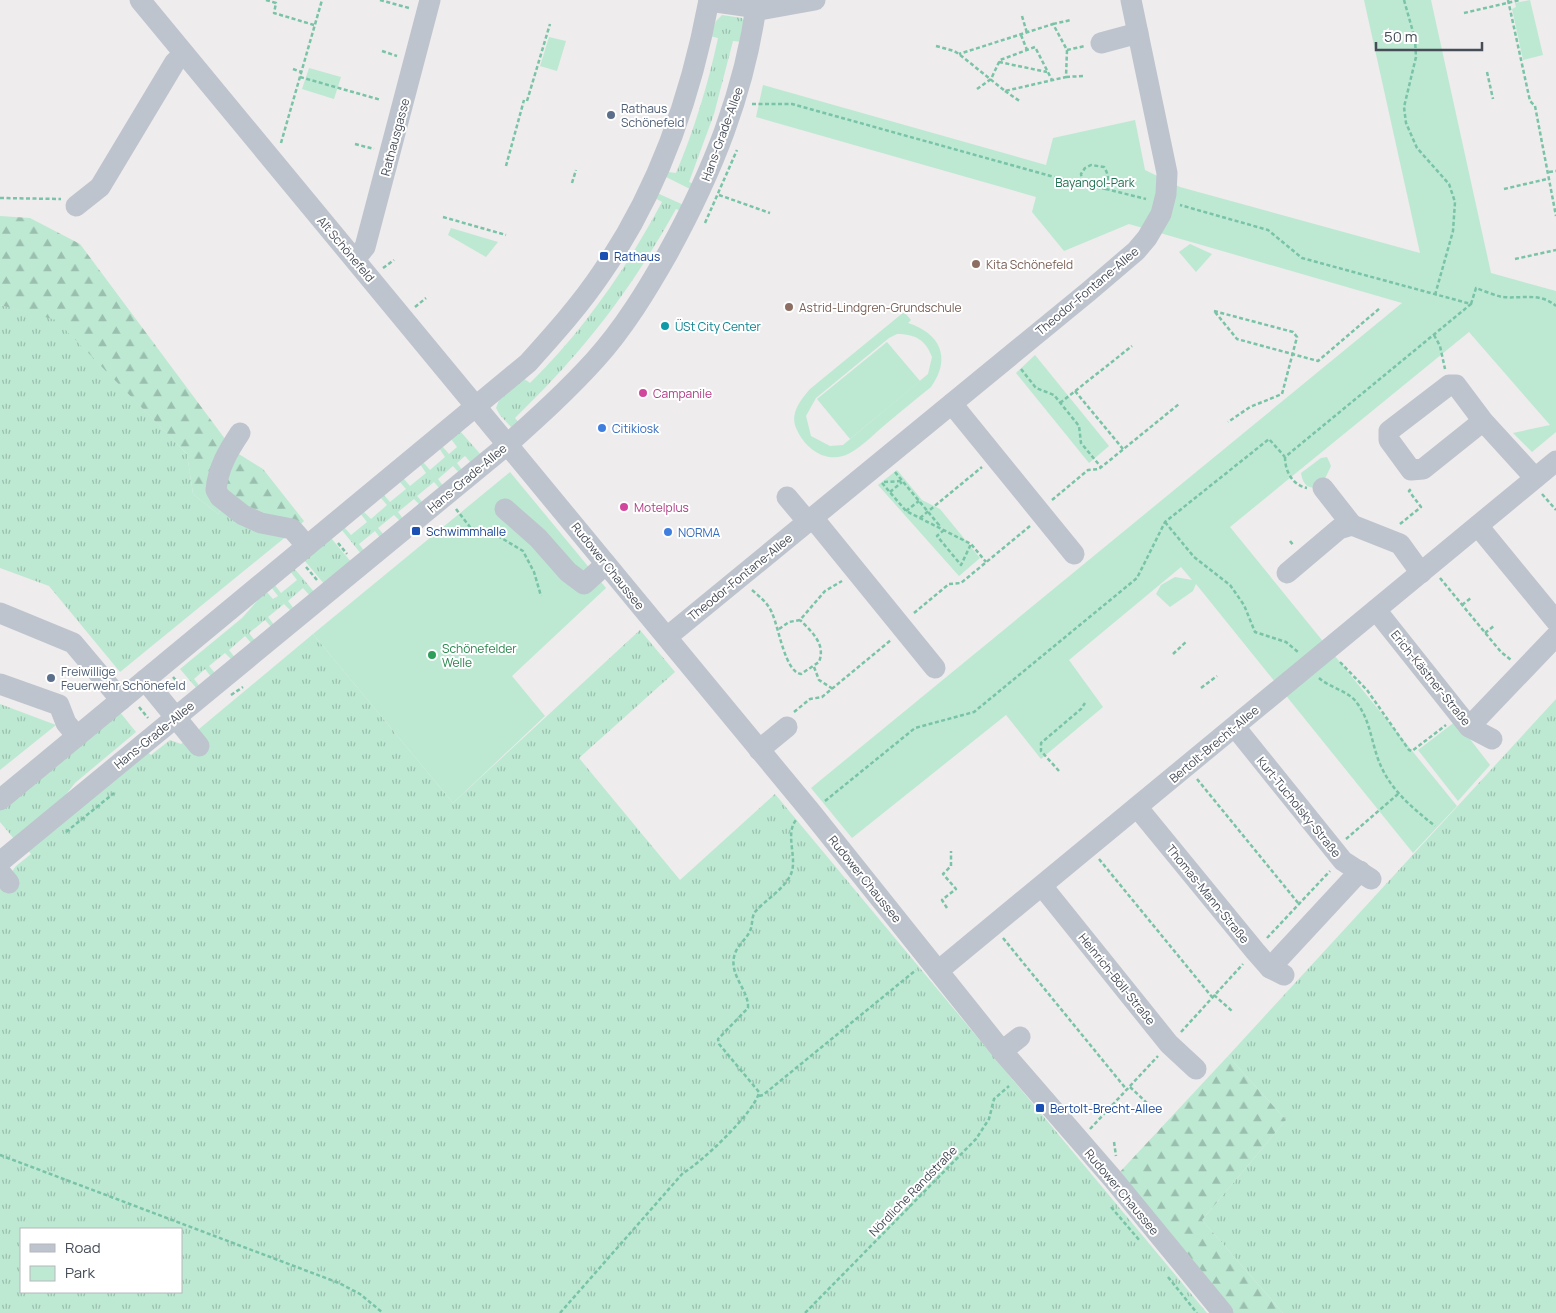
<svg xmlns="http://www.w3.org/2000/svg" width="1556" height="1313" viewBox="0 0 1556 1313" font-family="Manrope,sans-serif">
<defs>
<pattern id="grass-tufts" width="24" height="20" patternUnits="userSpaceOnUse" patternTransform="scale(1.25)"><rect width="24" height="20" fill="#bde9d3"/><path d="M3 7l-1-3M5 7V3M7 7l1-3M15 17l-1-3M17 17v-4M19 17l1-3" fill="none" stroke="#9bbfae"/></pattern>
<pattern id="forest-firs" width="22" height="20" patternUnits="userSpaceOnUse" patternTransform="scale(1.25)"><rect width="22" height="20" fill="#bde9d3"/><path d="M5 1l3.5 6h-7zM16 11l3.5 6h-7z" fill="#9bbfae"/></pattern>
</defs>
<rect width="100%" height="100%" fill="#eeecec"/>
<g fill="url(#grass-tufts)" fill-rule="evenodd">
<path d="M722 15 742 18 745 22 742 42 733 41 714 114 689 182 696 185 694 191 666 177 668 172 676 173C694 130 708 85 718 38L710 36 716 21Z"/>
<path d="M657 193 686 206 684 212 676 209C629 293 584 351 515 418L520 424 511 427 500 415 496 408 499 400 523 378 530 383C584 330 626 269 662 202L655 198Z"/>
<polygon points="0,305 56,319 187,454 193,494 218,514 228,499 299,526 120,672 49,586 0,568"/>
<polygon points="460,431 482,456 472,464 465,456 457,463 463,471 460,474 453,466 438,479 444,487 441,490 434,482 417,496 424,504 421,506 414,499 398,512 404,520 401,522 394,515 378,528 385,536 381,539 375,531 359,544 365,552 362,555 341,529 344,527 351,535 367,522 360,513 363,511 371,519 387,505 380,497 383,494 390,502 406,489 399,481 403,478 410,486 426,473 420,464 423,462 430,470 445,457 439,448 442,446 449,454 457,447 451,439"/>
<polygon points="331,538 352,563 325,585 304,560"/>
<polygon points="294,568 315,593 311,597 303,588 288,601 295,610 292,612 284,604 268,617 275,626 272,628 265,620 249,633 256,642 253,645 245,636 229,650 236,659 233,661 225,653 209,666 216,674 212,678 205,669 194,679 201,688 198,690 180,669 242,618 266,591 273,599 278,596 271,587 274,584 281,593 297,580 290,571"/>
<path d="M640 630 675 672 579 758 680 880 775 794 1207 1313H0V888L16 866 31 854 27 849 146 751 151 755 170 740 181 744 313 634 453 803ZM21 1229H181V1292H21Z"/>
<polygon points="1556,699 1556,1313 1283,1313 1202,1220 1286,1120 1228,1056"/>
<polygon points="0,704 56,725 0,770"/>
<polygon points="119,711 136,732 75,783 64,797 15,840 0,822 0,809"/>
</g>
<g fill="url(#forest-firs)">
<polygon points="0,216 30,218 80,244 234,451 263,469 304,521 299,526 228,499 218,514 193,494 187,454 56,320 0,305"/>
<polygon points="1228,1056 1286,1120 1202,1220 1283,1313 1232,1313 1118,1174"/>
</g>
<g fill="#bde9d3" fill-rule="evenodd">
<polygon points="1364,0 1431,0 1491,273 1556,291 1556,432 1532,452 1513,433 1550,425 1469,332 1230,527 1457,806 1413,853 1196,584 1193,591 1170,607 1156,594 1161,585 1175,577 1192,580 1181,567 1069,660 1103,707 1041,759 1006,715 852,838 811,788 1402,303 1129,224 1064,251 1032,212 1036,197 756,117 763,85 1046,165 1053,138 1135,120 1145,170 1180,187 1420,253"/>
<polygon points="1530,0 1543,55 1523,60 1512,9 1516,7 1515,3"/>
<polygon points="549,37 566,41 557,71 540,66"/>
<polygon points="309,68 341,77 334,99 302,89"/>
<polygon points="451,228 498,242 486,257 448,235"/>
<polygon points="1190,244 1212,254 1196,272 1179,252"/>
<path d="M904 312 911 320 908 323C940 333 952 358 931 387 916 399 901 411 886 424 875 433 863 446 850 453 828 465 806 450 797 430 789 414 800 401 810 389ZM897 334C915 334 926 340 932 357L928 374 843 445 830 446 811 436 806 416 816 398 889 338Z"/>
<polygon points="887,342 920,381 850,439 817,399"/>
<polygon points="1035,355 1109,446 1089,463 1016,373"/>
<path d="M1327 457 1331 466 1322 485C1310 491 1303 486 1301 473L1321 458Z"/>
<polygon points="897,470 922,500 940,509 980,558 959,576 878,485"/>
<polygon points="510,472 606,588 512,676 545,716 453,803 313,634"/>
<polygon points="1456,721 1490,765 1458,801 1418,750"/>
</g>
<g fill="none" stroke-linecap="round" stroke-linejoin="round">
<g stroke="#79c3a7" stroke-width="2.5" stroke-dasharray="4 2.5" stroke-linecap="butt">
<polyline points="266,0 276,3 274,13 314,25"/>
<polyline points="380,0 409,8"/>
<polyline points="1404,0 1415,39 1416,57 1404,107 1406,123 1417,148 1449,184 1455,202 1453,231 1435,295"/>
<polyline points="1508,0 1530,101 1535,106 1556,216"/>
<polyline points="1464,13 1520,0"/>
<polyline points="1022,16 1027,33"/>
<polyline points="1053,24 1071,20"/>
<polyline points="1021,35 1027,50"/>
<polyline points="936,46 954,51 959,54 1005,91 1066,77 1067,50 1053,24 959,54"/>
<polyline points="1067,50 1085,46"/>
<polyline points="382,51 397,56"/>
<polyline points="999,62 1047,72"/>
<polyline points="293,69 301,72"/>
<polyline points="1487,72 1493,99"/>
<polyline points="300,77 381,100"/>
<polyline points="1066,77 1083,76"/>
<polyline points="977,89 991,79 1000,60 1035,47 1052,80"/>
<polyline points="1005,91 1021,102"/>
<polyline points="527,101 550,24"/>
<path d="M752 104H792L1083 185 1081 174 1085 168 1091 165 1104 167C1109 175 1109 181 1106 189L1146 199"/>
<polyline points="281,143 322,0"/>
<polyline points="355,144 374,149"/>
<polyline points="506,166 524,100"/>
<polyline points="1549,172 1556,171"/>
<polyline points="572,183 576,170"/>
<polyline points="1083,185 1106,189"/>
<polyline points="1504,189 1547,179"/>
<polyline points="719,195 770,213"/>
<polyline points="0,198 61,199"/>
<polyline points="443,217 506,235"/>
<polyline points="705,223 737,150"/>
<polyline points="1515,259 1556,250"/>
<polyline points="383,268 394,260"/>
<path d="M1471 304 1476 288C1484 291 1494 295 1502 297 1522 299 1540 292 1556 306"/>
<polyline points="415,307 426,298"/>
<polyline points="1214,311 1293,332 1297,337 1282,394 1250,407 1228,422"/>
<polyline points="1215,312 1237,339 1318,361 1380,308"/>
<polyline points="1434,335 1440,346 1445,369"/>
<polyline points="1021,369 1036,388 1054,395 1079,426 1081,443 1101,467"/>
<polyline points="1075,391 1123,449"/>
<polyline points="1060,403 1132,346"/>
<path d="M1285 457C1285 471 1292 485 1307 488"/>
<polyline points="895,472 939,525 937,527"/>
<polyline points="884,482 903,481"/>
<polyline points="882,483 906,511 971,544 986,562"/>
<polyline points="890,492 902,482"/>
<polyline points="1542,494 1556,510"/>
<polyline points="1052,500 1088,470 1099,469 1179,404"/>
<polyline points="456,509 470,527 498,536 523,551 534,572 541,596"/>
<polyline points="906,511 919,501"/>
<polyline points="920,518 982,467"/>
<polyline points="1165,522 1194,557 1230,585 1244,605 1255,632 1286,642 1298,652"/>
<polyline points="1400,524 1421,507 1409,491 1412,488"/>
<polyline points="944,530 937,536 961,565 971,544"/>
<polyline points="1290,541 1294,546"/>
<polyline points="338,543 347,554"/>
<polyline points="306,567 317,580"/>
<polyline points="1440,578 1501,652 1511,660"/>
<path d="M752 590C760 597 768 603 772 613 779 628 785 672 801 674L819 662C826 644 812 632 800 620"/>
<polyline points="1462,605 1472,597"/>
<polyline points="914,613 949,584 961,583 1030,526"/>
<polyline points="779,629 789,622 800,620 825,591 842,581"/>
<polyline points="1485,633 1495,625"/>
<polyline points="1173,654 1187,641"/>
<polyline points="1340,662 1367,690 1409,750 1412,751 1446,725"/>
<polyline points="814,667 819,680 833,689"/>
<polyline points="173,677 184,690"/>
<path d="M1319 678C1330 688 1349 691 1357 703 1369 719 1371 738 1377 756 1387 787 1410 806 1435 826"/>
<polyline points="1201,688 1217,676"/>
<polyline points="231,695 243,687"/>
<polyline points="139,707 148,718"/>
<polyline points="794,712 810,699 822,697 891,640"/>
<polyline points="1059,771 1041,751 1041,743 1081,709 1085,703"/>
<polyline points="1197,779 1299,904"/>
<polyline points="825,801 915,728 974,712 1137,578 1165,522 1269,439 1285,457 1471,304 1302,258 1268,230 1180,205"/>
<polyline points="66,832 114,793"/>
<polyline points="1346,839 1398,794"/>
<polyline points="1099,859 1212,997"/>
<polyline points="947,908 942,900 956,889 943,874 951,866 951,851"/>
<polyline points="1003,938 1127,1090"/>
<polyline points="1267,938 1330,871"/>
<polyline points="1214,995 1232,1011"/>
<polyline points="1181,1032 1243,964"/>
<polyline points="1130,1087 1148,1104"/>
<polyline points="759,1096 763,1095 916,970"/>
<polyline points="1090,1129 1158,1056"/>
<polyline points="1114,1142 1116,1156"/>
<polyline points="0,1155 339,1283 360,1294 383,1313"/>
<polyline points="1111,1207 1140,1241"/>
<polyline points="1168,1277 1197,1313"/>
<path d="M560 1313 683 1173C700 1164 756 1111 759 1092L719 1044 718 1039 748 1008C749 990 730 977 734 957 736 946 746 940 750 931 753 925 751 918 755 912 765 900 782 891 790 876 799 860 784 835 796 820"/>
<polyline points="805,1313 976,1139 989,1119 994,1099 1009,1086"/>
</g>
<g stroke="#bec4cd" stroke-width="21">
<polyline points="140,0 811,812 1002,1051 1113,1179 1223,1313"/>
<polyline points="709,1 765,9 815,0"/>
<polyline points="1101,43 1138,33"/>
<polyline points="76,206 100,187 175,62 184,54"/>
<polyline points="355,259 365,247 430,0"/>
<polyline points="952,404 1074,554"/>
<polyline points="1483,421 1456,385 1449,385 1389,431 1389,440 1411,470 1423,469 1483,421 1535,478"/>
<path d="M240 433C228 451 218 468 216 490L220 497 243 515 261 523 292 529 307 546"/>
<polyline points="1323,488 1352,525"/>
<polyline points="787,497 808,522"/>
<polyline points="505,509 538,538 568,572 584,584 606,564"/>
<polyline points="813,518 935,668"/>
<polyline points="1478,526 1556,621"/>
<polyline points="1287,573 1339,529 1352,525 1400,544 1421,573"/>
<polyline points="1376,610 1469,727 1492,739"/>
<polyline points="0,613 73,643 121,700"/>
<polyline points="667,637 1088,292 1136,251 1147,238 1161,214 1166,194 1167,173 1131,0"/>
<polyline points="145,680 199,746"/>
<polyline points="0,684 59,705 66,723 77,736"/>
<polyline points="1235,727 1343,861 1371,879"/>
<polyline points="1469,727 1556,636"/>
<polyline points="759,750 787,727"/>
<path d="M0 800 528 363C555 333 581 304 603 271 659 189 691 97 709 0"/>
<polyline points="1137,807 1255,951 1270,968 1284,975"/>
<path d="M0 862 508 444C538 417 568 390 595 360 624 328 647 290 668 253 712 173 745 92 757 0"/>
<polyline points="0,872 9,883"/>
<polyline points="1042,886 1169,1044 1196,1069"/>
<polyline points="1270,968 1360,871"/>
<polyline points="938,971 1556,461"/>
<polyline points="1002,1051 1020,1037"/>
</g>
</g>
<g fill="#5c6f8a" stroke="#fff" stroke-width="2">
<circle cx="611" cy="115" r="5"/>
<circle cx="51" cy="678" r="5"/>
</g>
<g fill="#1a4fb4" stroke="#fff" stroke-width="2">
<rect x="599" y="251" width="10" height="10" rx="2.5"/>
<rect x="411" y="526" width="10" height="10" rx="2.5"/>
<rect x="1035" y="1103" width="10" height="10" rx="2.5"/>
</g>
<g fill="#8d6e63" stroke="#fff" stroke-width="2">
<circle cx="976" cy="264" r="5"/>
<circle cx="789" cy="307" r="5"/>
</g>
<circle fill="#0f9aa8" stroke="#fff" stroke-width="2" cx="665" cy="326" r="5"/>
<g fill="#d1479c" stroke="#fff" stroke-width="2">
<circle cx="643" cy="393" r="5"/>
<circle cx="624" cy="507" r="5"/>
</g>
<g fill="#3f7fe0" stroke="#fff" stroke-width="2">
<circle cx="602" cy="428" r="5"/>
<circle cx="668" cy="532" r="5"/>
</g>
<circle fill="#2e9e5b" stroke="#fff" stroke-width="2" cx="432" cy="655" r="5"/>
<g text-anchor="middle" dominant-baseline="central" stroke-width="4" stroke-linejoin="round" paint-order="stroke">
<g font-size="12" fill="#4e5e75" stroke="#fff" text-anchor="start">
<text x="621" y="108">Rathaus<tspan x="621" dy="14">Schönefeld</tspan></text>
<text x="61" y="671">Freiwillige<tspan x="61" dy="14">Feuerwehr Schönefeld</tspan></text>
</g>
<g font-size="12" fill="#464d57" stroke="#fff">
<text transform="translate(722 134) rotate(-70)">Hans-Grade-Allee</text>
<text transform="translate(395 137) rotate(-75)">Rathausgasse</text>
<text transform="translate(346 249) rotate(50)">Alt Schönefeld</text>
<text transform="translate(1087 291) rotate(-40)">Theodor-Fontane-Allee</text>
<text transform="translate(467 478) rotate(-40)">Hans-Grade-Allee</text>
<text transform="translate(608 566) rotate(51)">Rudower Chaussee</text>
<text transform="translate(740 577) rotate(-39)">Theodor-Fontane-Allee</text>
<text transform="translate(1431 678) rotate(51)">Erich-Kästner-Straße</text>
<text transform="translate(154 735) rotate(-39)">Hans-Grade-Allee</text>
<text transform="translate(1214 744) rotate(-40)">Bertolt-Brecht-Allee</text>
<text transform="translate(1299 807) rotate(51)">Kurt-Tucholsky-Straße</text>
<text transform="translate(865 879) rotate(51)">Rudower Chaussee</text>
<text transform="translate(1208 894) rotate(51)">Thomas-Mann-Straße</text>
<text transform="translate(1117 979) rotate(51)">Heinrich-Böll-Straße</text>
<text transform="translate(913 1191) rotate(-46)">Nördliche Randstraße</text>
<text transform="translate(1122 1192) rotate(50)">Rudower Chaussee</text>
</g>
<g font-size="12" fill="#1f7051" stroke="#fff">
<text x="1095" y="182">Bayangol-Park</text>
</g>
<g font-size="12" fill="#164399" stroke="#fff" text-anchor="start">
<text x="614" y="256">Rathaus</text>
<text x="426" y="531">Schwimmhalle</text>
<text x="1050" y="1108">Bertolt-Brecht-Allee</text>
</g>
<g font-size="12" fill="#785e54" stroke="#fff" text-anchor="start">
<text x="986" y="264">Kita Schönefeld</text>
<text x="799" y="307">Astrid-Lindgren-Grundschule</text>
</g>
<g font-size="12" fill="#0d838f" stroke="#fff" text-anchor="start">
<text x="675" y="326">ÜSt City Center</text>
</g>
<g font-size="12" fill="#b23c85" stroke="#fff" text-anchor="start">
<text x="653" y="393">Campanile</text>
<text x="634" y="507">Motelplus</text>
</g>
<g font-size="12" fill="#366cbe" stroke="#fff" text-anchor="start">
<text x="612" y="428">Citikiosk</text>
<text x="678" y="532">NORMA</text>
</g>
<g font-size="12" fill="#27864d" stroke="#fff" text-anchor="start">
<text x="442" y="648">Schönefelder<tspan x="442" dy="14">Welle</tspan></text>
</g>
</g>
<rect x="20" y="1228" width="162" height="65" fill="#ffffff" stroke="#b5b8bc"/>
<rect x="30" y="1244" width="25" height="8" fill="#bec4cd" stroke="#b5b8bc"/>
<text x="65" y="1253" font-size="15" fill="#464d57">Road</text>
<rect x="30" y="1266" width="25" height="15" fill="#bde9d3" stroke="#b5b8bc"/>
<text x="65" y="1278" font-size="15" fill="#464d57">Park</text>
<path d="M1376 42v8h106v-8" fill="none" stroke="#464d57" stroke-width="2.5"/>
<text x="1384" y="42" font-size="15" fill="#464d57" stroke="#ffffff" stroke-width="4" paint-order="stroke">50 m</text>
</svg>
